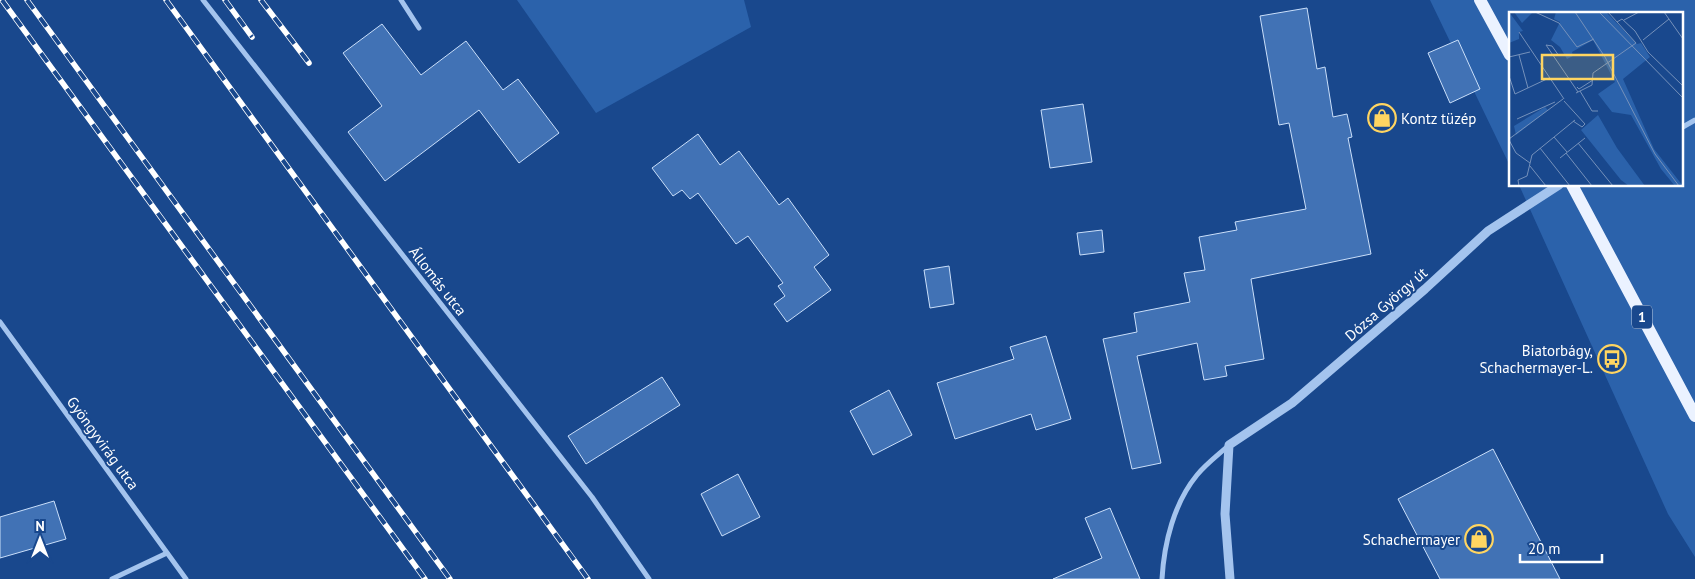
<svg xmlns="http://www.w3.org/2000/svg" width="1695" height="579" viewBox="0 0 1695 579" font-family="'PT Sans',sans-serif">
<rect width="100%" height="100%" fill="#19488d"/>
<g fill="#2b62ab">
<polygon points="517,0 744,0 751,27 596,113"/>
<polygon points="1430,0 1695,0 1695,557 1668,514 1519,185 1681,185 1681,14 1510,14 1510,166"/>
</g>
<g fill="#4172b5" stroke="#cadffa">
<polygon points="1307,8 1317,69 1325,67 1333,117 1347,114 1352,137 1348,138 1371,254 1251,279 1264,359 1225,366 1227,376 1204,380 1197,343 1137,356 1161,463 1132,469 1103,339 1137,332 1134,313 1190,302 1184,273 1205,270 1199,237 1237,230 1235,222 1306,209 1289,123 1279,125 1260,16"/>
<polygon points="382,24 421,75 466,41 503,90 518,79 559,133 519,163 479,110 385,181 348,132 382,106 343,53"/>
<polygon points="1458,40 1480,89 1450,103 1428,53"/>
<polygon points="1083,104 1092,162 1050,168 1041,110"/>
<polygon points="698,134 720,165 739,151 779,205 788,198 829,255 814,267 831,290 787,322 774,304 785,296 778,286 783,283 748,236 736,244 698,193 690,199 682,190 673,196 652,168"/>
<polygon points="1102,230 1104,252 1080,255 1077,233"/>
<polygon points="949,266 954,304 930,308 924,270"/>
<polygon points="1046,336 1071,419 1036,430 1031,414 955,439 937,383 1014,359 1010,347"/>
<polygon points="662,377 680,405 586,464 568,436"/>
<polygon points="889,390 912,435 873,455 850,411"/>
<polygon points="1493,449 1560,579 1440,579 1398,499"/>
<polygon points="738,474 760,517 722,536 701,494"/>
<polygon points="54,501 66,539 0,558 0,517"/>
<polygon points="1110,508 1140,579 1053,579 1102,558 1085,518"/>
</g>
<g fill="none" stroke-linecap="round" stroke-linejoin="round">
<g stroke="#a4c4ee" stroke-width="5">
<polyline points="203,0 592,497 649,579"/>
<polyline points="401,0 419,28"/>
<polyline points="1681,128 1695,120"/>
<polyline points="0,322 186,579"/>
<polyline points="112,579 167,553"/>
<path d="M1162 579C1164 543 1174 503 1197 475 1206 464 1218 455 1228 446"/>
</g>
<polyline stroke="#a4c4ee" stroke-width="9" points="1230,579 1225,514 1229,445 1292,403 1425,289 1488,231 1559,185"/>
<g stroke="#ebf2ff" stroke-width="12">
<polyline points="1480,0 1510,55"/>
<polyline points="1572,185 1695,416"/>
</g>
<defs>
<g id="rail">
<polyline points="2,0 425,579"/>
<polyline points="27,0 450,579"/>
<polyline points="166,0 588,579"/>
<polyline points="225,0 252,37"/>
<polyline points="261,0 309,63"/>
</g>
</defs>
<use href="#rail" stroke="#fff" stroke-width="5.5"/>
<use href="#rail" stroke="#19488d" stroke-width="4" stroke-dasharray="11" stroke-linecap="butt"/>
</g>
<defs>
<symbol id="shop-ring" viewBox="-11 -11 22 22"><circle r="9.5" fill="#19488d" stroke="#ffd561" stroke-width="1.5"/><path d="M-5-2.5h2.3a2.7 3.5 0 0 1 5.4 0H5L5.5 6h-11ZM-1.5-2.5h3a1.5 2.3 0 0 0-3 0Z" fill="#ffd561"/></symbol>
<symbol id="bus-ring" viewBox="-11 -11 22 22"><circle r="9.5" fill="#19488d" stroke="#ffd561" stroke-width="1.5"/><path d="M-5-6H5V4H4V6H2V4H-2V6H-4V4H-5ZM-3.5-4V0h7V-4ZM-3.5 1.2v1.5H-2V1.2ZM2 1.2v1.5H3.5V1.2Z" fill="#ffd561"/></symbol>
</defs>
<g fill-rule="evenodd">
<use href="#shop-ring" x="1366" y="102" width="32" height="32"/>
<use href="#bus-ring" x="1596" y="343" width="32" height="32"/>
<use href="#shop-ring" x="1463" y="523" width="32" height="32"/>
</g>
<g text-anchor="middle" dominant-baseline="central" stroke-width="4" stroke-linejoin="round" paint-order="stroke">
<rect fill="#19488d" stroke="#bac8dd" stroke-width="1" x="1632" y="305.5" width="20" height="23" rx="4"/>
<g font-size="14" font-weight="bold" fill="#fff">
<text x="1642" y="317">1</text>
</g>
<g font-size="15" fill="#fff" stroke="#19488d" text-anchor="end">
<text x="1401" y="118" text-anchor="start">Kontz tüzép</text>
<text x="1593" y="350">Biatorbágy,<tspan x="1593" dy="17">Schachermayer-L.</tspan></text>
<text x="1460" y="539">Schachermayer</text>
</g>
<g font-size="15" fill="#fff" stroke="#19488d">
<text transform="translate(438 281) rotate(52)">Állomás utca</text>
<text transform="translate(1386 304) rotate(-41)">Dózsa György út</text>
<text transform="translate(103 443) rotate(54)">Gyöngyvirág utca</text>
</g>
</g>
<g transform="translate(1509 12)">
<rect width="174" height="174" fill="#19488d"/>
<path d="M0 0 14 19 10 20V27L0 31ZM5 0H24L13 11ZM47 0H97L128 32 132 31 141 45 114 67 145 137 174 174H166L152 157 122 103 103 100 89 82 106 70 84 28 63 40 64 44 58 47 51 35 42 28 51 10 45 7ZM36 95 39 98 7 123 5 114ZM89 103 108 136 136 174H120L112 168 72 118Z" fill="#2b62ab"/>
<path fill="none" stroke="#7591bb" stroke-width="1" d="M26 0 50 11 68 35 85 27M66 0 96 45 146 142 170 174M90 0 174 86M155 0 174 27M115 8 130 0M108 10 113 7 126 19 139 40 174 74M10 20 55 87M134 28 160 7M10 43 19 76M50 44 43 34 37 33 69 80M0 45 21 40M0 64 6 82 40 66M68 75 70 77 84 68M71 79 83 99H89M67 81 83 73 84 61 127 31 99 0M55 89 76 112 73 115 64 109M8 107 46 90M45 125 58 140M0 127 54 87M0 128 7 141 21 151M69 131 104 174M31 136 61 174M57 141 83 174M51 146 76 126M21 154 37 174M10 174 9 168 18 164 23 143 66 108"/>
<path fill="#ffd561" fill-opacity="0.15" stroke="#ffd561" stroke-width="2.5" d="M33 43H104V67H33Z"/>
<rect width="174" height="174" fill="none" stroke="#fff" stroke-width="2.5"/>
</g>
<g transform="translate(40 539)" stroke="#19488d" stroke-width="4" paint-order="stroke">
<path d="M0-4L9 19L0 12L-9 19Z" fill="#ffffff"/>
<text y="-8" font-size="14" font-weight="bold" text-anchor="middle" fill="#ffffff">N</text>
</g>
<path d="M1520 554v8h82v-8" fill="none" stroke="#ffffff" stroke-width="2.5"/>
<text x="1528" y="554" font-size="15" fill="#ffffff" stroke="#19488d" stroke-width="4" paint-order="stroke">20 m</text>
</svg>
